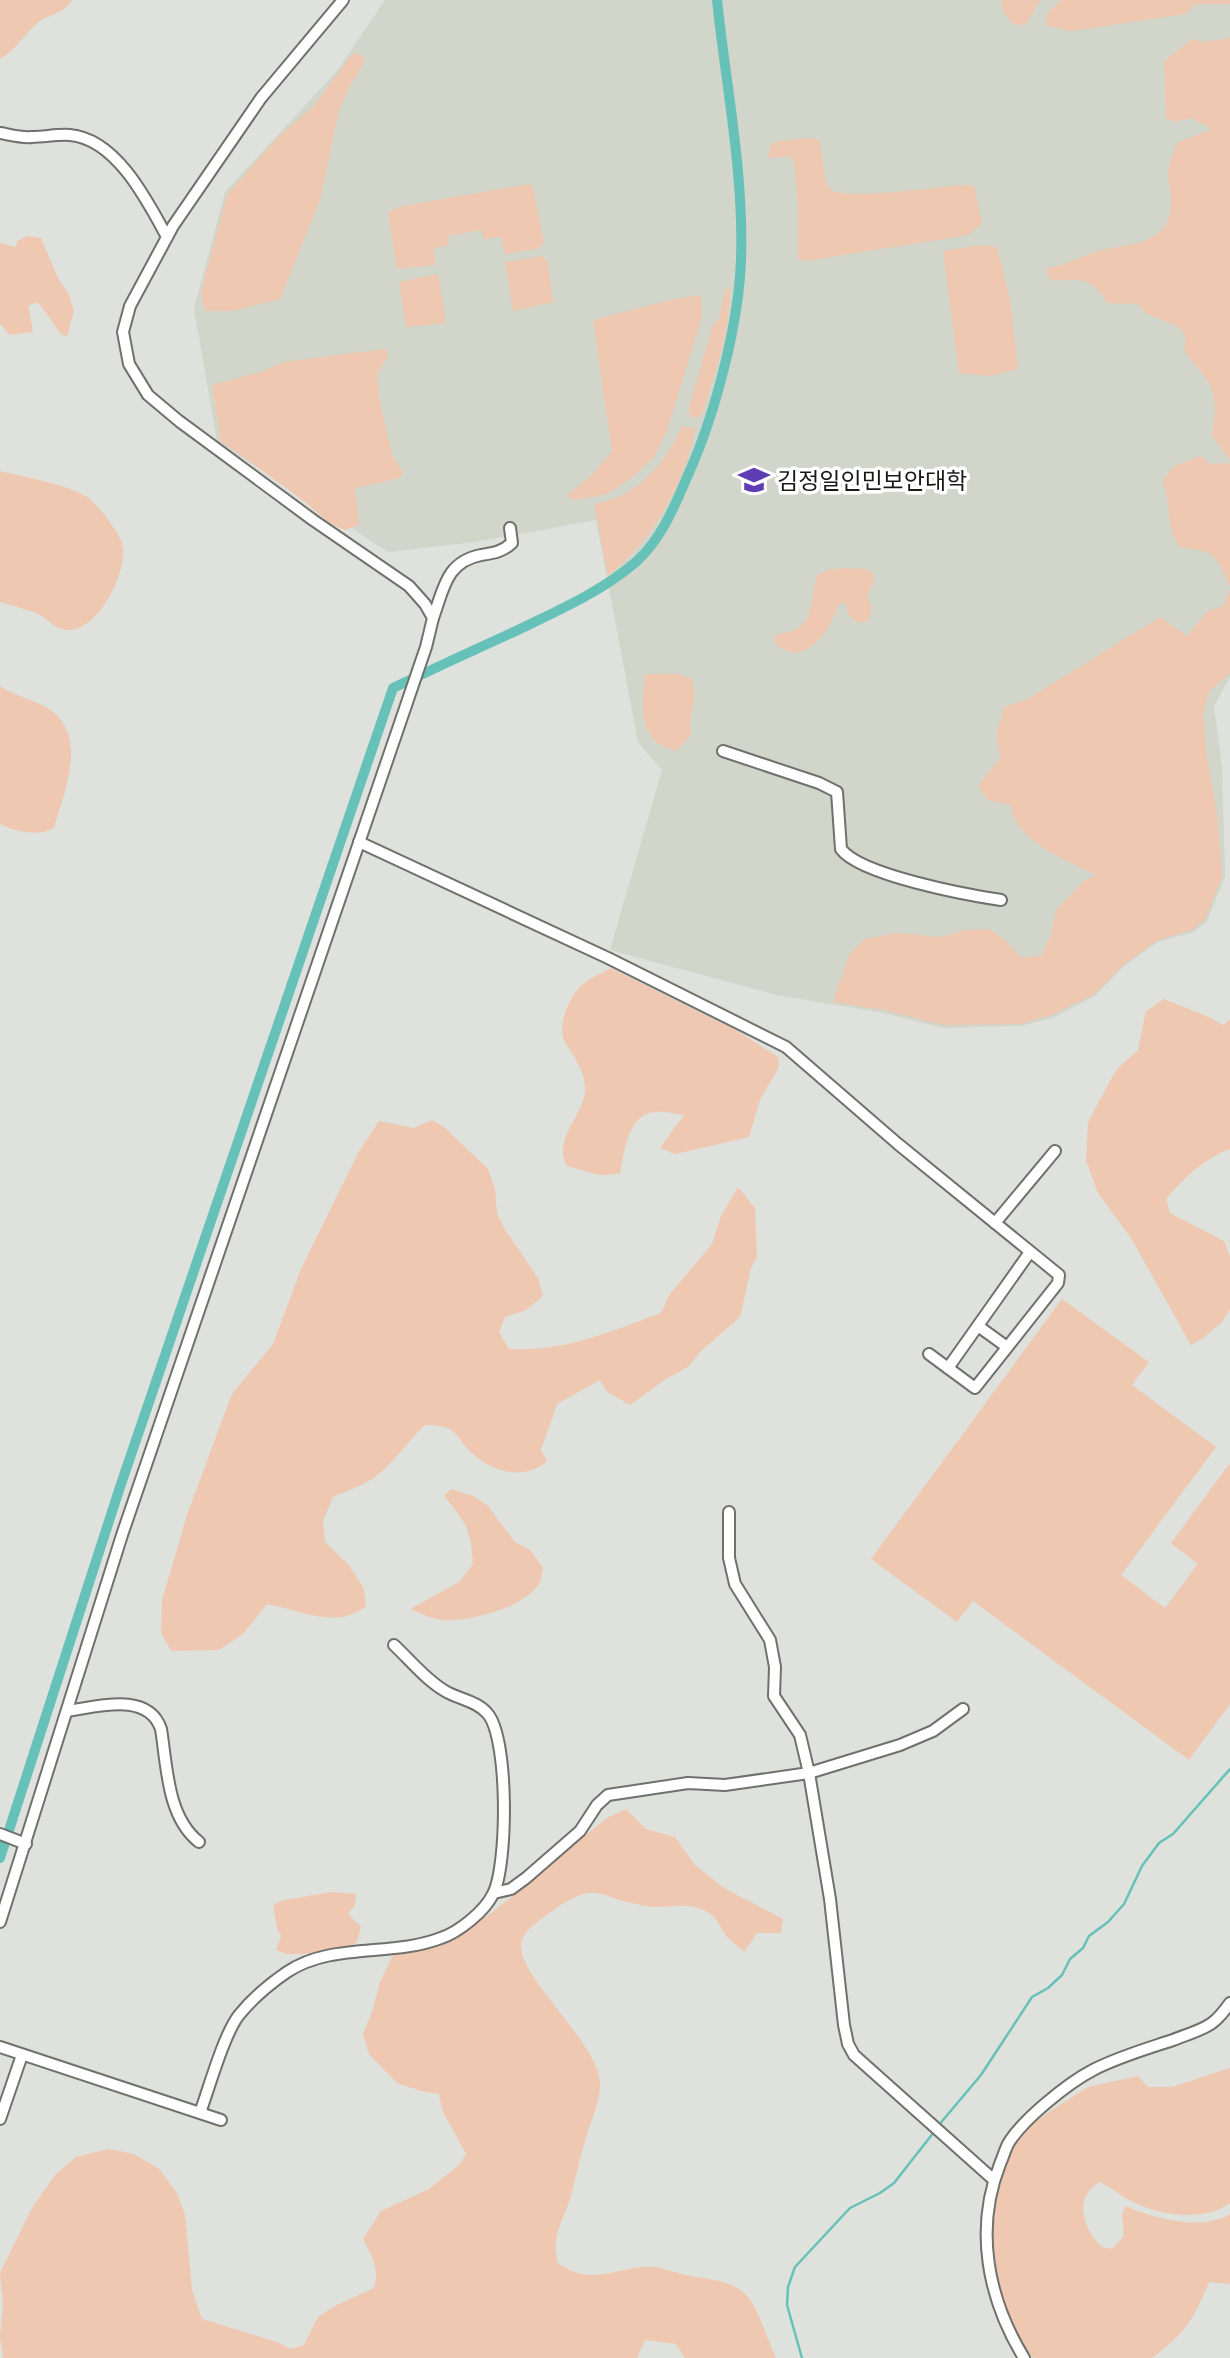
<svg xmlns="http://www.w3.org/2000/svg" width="1230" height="2358" viewBox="0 0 1230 2358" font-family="Quicksand,'Noto Sans KR',sans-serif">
<rect width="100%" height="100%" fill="#dfe1dc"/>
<polygon fill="#d2d5ca" points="385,0 1230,0 1230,677 1214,706 1222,767 1225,877 1207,921 1194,932 1158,942 1123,967 1095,996 1052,1018 1021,1026 943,1028 884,1013 777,995 610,950 662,770 638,742 596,520 475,542 388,552 217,441 194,309 225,192 337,71"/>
<g fill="#efc8b1">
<path d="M0 0H72C66 12 51 14 40 21 25 33 17 49 0 59Z"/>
<polygon points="1001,0 1040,0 1026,25 1013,24 1004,13"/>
<polygon points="1061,0 1230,0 1230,4 1195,4 1186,14 1071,31 1045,25 1048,13"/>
<path d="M1230 38V460L1212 435C1216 416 1218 393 1204 376 1197 367 1190 360 1184 350L1186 340 1181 328 1146 313 1138 304 1107 303C1093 277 1079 278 1053 281L1048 277 1047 268C1070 264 1079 257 1099 251 1122 244 1160 247 1169 217 1174 200 1169 191 1168 174 1168 165 1174 152 1177 143L1212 129 1191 118 1175 122 1166 118 1164 61 1192 39 1204 42Z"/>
<polygon points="353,53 363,56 364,63 349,88 339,110 320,200 280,299 232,311 205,311 201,292 227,195 278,137 313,107"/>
<path d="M813 138 820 141 825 178 830 190C854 200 935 187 964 185L974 186 982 223 969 235 806 261 798 259V207L794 162 789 156 768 158 771 144 780 141Z"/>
<polygon points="530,184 533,188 544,241 540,248 505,254 501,237 484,239 482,230 448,236 449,245 434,248 435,265 397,269 388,213 398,207"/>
<polygon points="28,236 41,238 58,278 69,295 74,311 67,336 61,334 38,302 28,306 33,332 10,335 0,324 0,243 16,247 17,241"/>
<polygon points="981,245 997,247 1010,299 1018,369 989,376 959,373 943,251"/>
<polygon points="543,256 548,263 553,302 513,311 505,262"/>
<polygon points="438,274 446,323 406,327 399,282"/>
<path d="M730 288C731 329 715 373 703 412L698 418 691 417 688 410 713 325 719 319 725 290Z"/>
<polygon points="701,295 702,316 667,431 654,457 630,479 607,494 576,500 566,496 593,474 612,451 593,320 670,300"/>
<polygon points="385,349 389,355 377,374 379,397 392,455 403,472 400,478 355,488 359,525 345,530 329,523 304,501 221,441 212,385 261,372 283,362"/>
<path d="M682 426 695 428C688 479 650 545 608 575L594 504C603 502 612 500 621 496 649 482 670 454 682 426Z"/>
<path d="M1201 456 1210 464 1230 463V587C1215 553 1217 552 1179 547 1164 521 1173 505 1162 482L1174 466Z"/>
<path d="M0 471C24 477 67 484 87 497 96 502 120 534 122 543 129 570 99 631 68 630 54 630 48 618 36 613 25 609 12 605 0 602Z"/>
<path d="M846 568 866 569 874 574V581L867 596 872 608 868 621 858 623 848 614 845 602 837 606C831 632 802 670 775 643V635C816 629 808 611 817 576L827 570Z"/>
<path d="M1230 590V673L1210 691 1203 711 1206 751 1217 813 1222 877 1205 919 1192 930 1158 940 1123 965 1095 994 1051 1015 1020 1024 943 1025 884 1010 833 1002 849 955 865 939 897 933 941 937 966 930 988 929 1004 939 1021 958 1041 956 1051 935 1056 910 1084 881 1097 875C1069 861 1015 842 1011 805L987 800 978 785 1001 758 996 736 1004 707 1028 699 1160 617 1187 636 1208 611 1223 606Z"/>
<path d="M645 674H678L692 679C698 700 688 713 691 735L676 751C670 748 659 746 655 741 638 722 643 697 645 674Z"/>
<path d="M0 686C14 695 30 699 44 706 91 732 65 788 54 828 36 837 18 832 0 824Z"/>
<path d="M611 968 736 1030 778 1057 779 1067 760 1100 749 1137 675 1154 660 1148 684 1115C675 1114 665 1111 656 1112 628 1112 624 1154 620 1174L599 1175 567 1166C552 1139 583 1117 585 1091 586 1071 574 1058 565 1042 556 1025 570 995 583 984 592 977 602 973 611 968Z"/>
<path d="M1164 999 1211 1018 1223 1025 1230 1019V1149C1204 1159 1184 1177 1166 1199L1170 1213 1224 1241 1230 1257V1309L1222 1322 1203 1338 1191 1345 1131 1238 1098 1193 1086 1160 1088 1122 1116 1070 1138 1050 1146 1011Z"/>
<path d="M432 1120 445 1128 488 1169 495 1189 497 1213 504 1228 538 1278 543 1296 526 1310 505 1317 499 1332 509 1349C566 1352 608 1332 661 1313L669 1295 712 1244 721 1216 738 1187 755 1208 757 1257 751 1268 740 1317 701 1351 688 1367 666 1379 630 1405 607 1392 600 1380 557 1404 541 1450 547 1461C522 1484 485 1469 466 1447 460 1440 456 1431 447 1428 441 1425 432 1426 425 1425 407 1442 394 1463 374 1478 362 1486 346 1491 333 1497L323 1521 325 1542 349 1565 364 1589 366 1606C337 1630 300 1610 267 1604L243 1634 219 1650 171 1651 161 1633 162 1600 188 1512 232 1394 273 1344 301 1269 358 1153 379 1121 414 1128Z"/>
<polygon points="1062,1299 1149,1362 1132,1385 1216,1447 1121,1575 1165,1608 1198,1564 1171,1543 1230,1463 1230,1704 1189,1760 973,1601 957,1622 871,1559"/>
<path d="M451 1489 473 1496 487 1505 515 1542 530 1550 543 1568C542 1574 542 1580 539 1584 523 1608 470 1622 442 1620 432 1619 420 1613 410 1609L459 1582 473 1564C471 1530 466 1522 444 1496Z"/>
<path d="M626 1809 646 1829 675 1837 695 1865 724 1888 783 1919 781 1933H757L744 1952C739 1947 733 1943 728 1938 721 1930 718 1918 709 1913 688 1899 668 1910 646 1906 594 1898 600 1877 548 1914 539 1921 525 1930 522 1940 510 1970 597 2040 600 2082 601 2098 592 2119 587 2134 581 2154 576 2175 571 2196 567 2211 558 2225 556 2241 555 2248 557 2256 557 2262 593 2290 618 2264 655 2267 665 2268 676 2273 686 2275 706 2280 731 2279 746 2295 757 2305 769 2343 776 2358H685L676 2344 645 2340 637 2358H3L0 2337 3 2307 0 2273 32 2208 55 2175 76 2157 108 2149 134 2154 159 2169 177 2193 185 2215 192 2290 202 2319 277 2342 291 2349 304 2345 318 2317 335 2306 374 2288C380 2268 372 2257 363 2239L381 2211 429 2189 459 2165 466 2154 443 2112 439 2094 421 2091 397 2083 369 2054 363 2034 373 2009 380 1982 395 1951 463 1928 490 1914 529 1883 560 1849 587 1834 607 1818Z"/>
<path d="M331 1892 356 1894 355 1905 349 1912 351 1918 361 1926 357 1942 341 1953 287 1954 276 1950 281 1936C275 1927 276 1917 273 1906L280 1901Z"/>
<path d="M1230 2068V2203C1205 2222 1161 2216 1133 2202 1121 2196 1112 2188 1100 2182 1079 2193 1080 2214 1090 2232 1093 2236 1097 2243 1101 2246 1104 2248 1108 2248 1112 2249L1124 2236 1122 2216 1125 2206C1154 2218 1201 2232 1230 2214V2284L1209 2282C1193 2321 1186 2332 1152 2358H1033L1015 2334 999 2289 993 2241 994 2209 1004 2164 1016 2143 1035 2121 1088 2087 1138 2076 1148 2087H1172Z"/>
</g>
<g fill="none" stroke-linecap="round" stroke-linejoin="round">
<g stroke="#66c1b9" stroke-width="2.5">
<polyline points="938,2126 981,2075 1032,1997 1048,1988 1062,1975 1070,1959 1083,1948 1089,1936 1108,1922 1124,1904 1142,1866 1159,1843 1173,1834 1230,1769"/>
<polyline points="802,2358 787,2305 788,2287 795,2267 850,2208 880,2193 894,2183 934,2132"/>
</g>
<path stroke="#66c1b9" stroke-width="10" d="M0 1858 120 1487 393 688C435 668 476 649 518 630 559 610 603 591 637 561 662 538 675 505 688 475 715 415 739 324 741 259 744 173 726 86 717 0"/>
<defs>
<g id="street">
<path d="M0 133C11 135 21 138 32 137 45 137 57 134 70 135 116 139 147 200 167 237"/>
<path d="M433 618C444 588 446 562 481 555 494 553 502 552 512 543L510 528"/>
<path d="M723 751 819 783 837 792 841 849C860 875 967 895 1001 900"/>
<polyline points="359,842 608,958 786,1047 898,1144 1059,1275 1058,1283 975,1388 929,1354"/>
<polyline points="995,1223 1055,1151"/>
<polyline points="978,1326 1007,1347"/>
<polyline points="948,1368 1030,1252"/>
<polyline points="729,1512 729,1558 735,1584 770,1640 775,1667 774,1696 800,1735 809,1773 830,1899 844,2025 848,2044 854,2055 994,2180"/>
<path d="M67 1711C97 1707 148 1691 161 1729 167 1766 167 1817 199 1842"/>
<polyline points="0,1834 26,1844"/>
<polyline points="494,1893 511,1889 526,1878 580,1831 597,1805 608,1795 688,1783 725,1785 809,1773 900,1745 933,1731 963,1709"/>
<polyline points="0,1922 122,1535 426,647 433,618 425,604 409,586 313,520 179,421 148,395 129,364 123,332 130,306 173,226 261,98 343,0"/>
<polyline points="0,2047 221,2120"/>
<path d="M200 2113C209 2088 224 2034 239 2015 252 1999 271 1983 287 1972 332 1942 392 1957 441 1938 459 1932 485 1911 493 1894 508 1866 509 1736 487 1713 477 1701 458 1699 445 1691 426 1680 410 1660 394 1645"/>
<polyline points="0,2119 22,2055"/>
<path d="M1024 2358C988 2299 974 2230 1000 2164 1003 2157 1005 2150 1008 2144 1022 2120 1068 2083 1093 2070 1118 2057 1146 2049 1173 2040 1185 2035 1201 2031 1212 2023 1219 2018 1225 2010 1230 2003"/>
</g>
</defs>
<use href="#street" stroke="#70716d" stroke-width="14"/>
<use href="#street" stroke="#fff" stroke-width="10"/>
</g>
<defs>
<symbol id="university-bare" viewBox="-9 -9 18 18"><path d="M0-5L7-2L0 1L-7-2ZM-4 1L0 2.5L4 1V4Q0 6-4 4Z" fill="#5d3cb4" stroke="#fff" stroke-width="2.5" paint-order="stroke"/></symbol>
</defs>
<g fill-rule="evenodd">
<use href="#university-bare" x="732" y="458" width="44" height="44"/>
</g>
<g text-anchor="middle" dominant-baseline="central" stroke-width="7" stroke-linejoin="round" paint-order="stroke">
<g font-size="23" fill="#181817" stroke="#fff" text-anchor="start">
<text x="777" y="480">김정일인민보안대학</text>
</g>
</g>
</svg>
